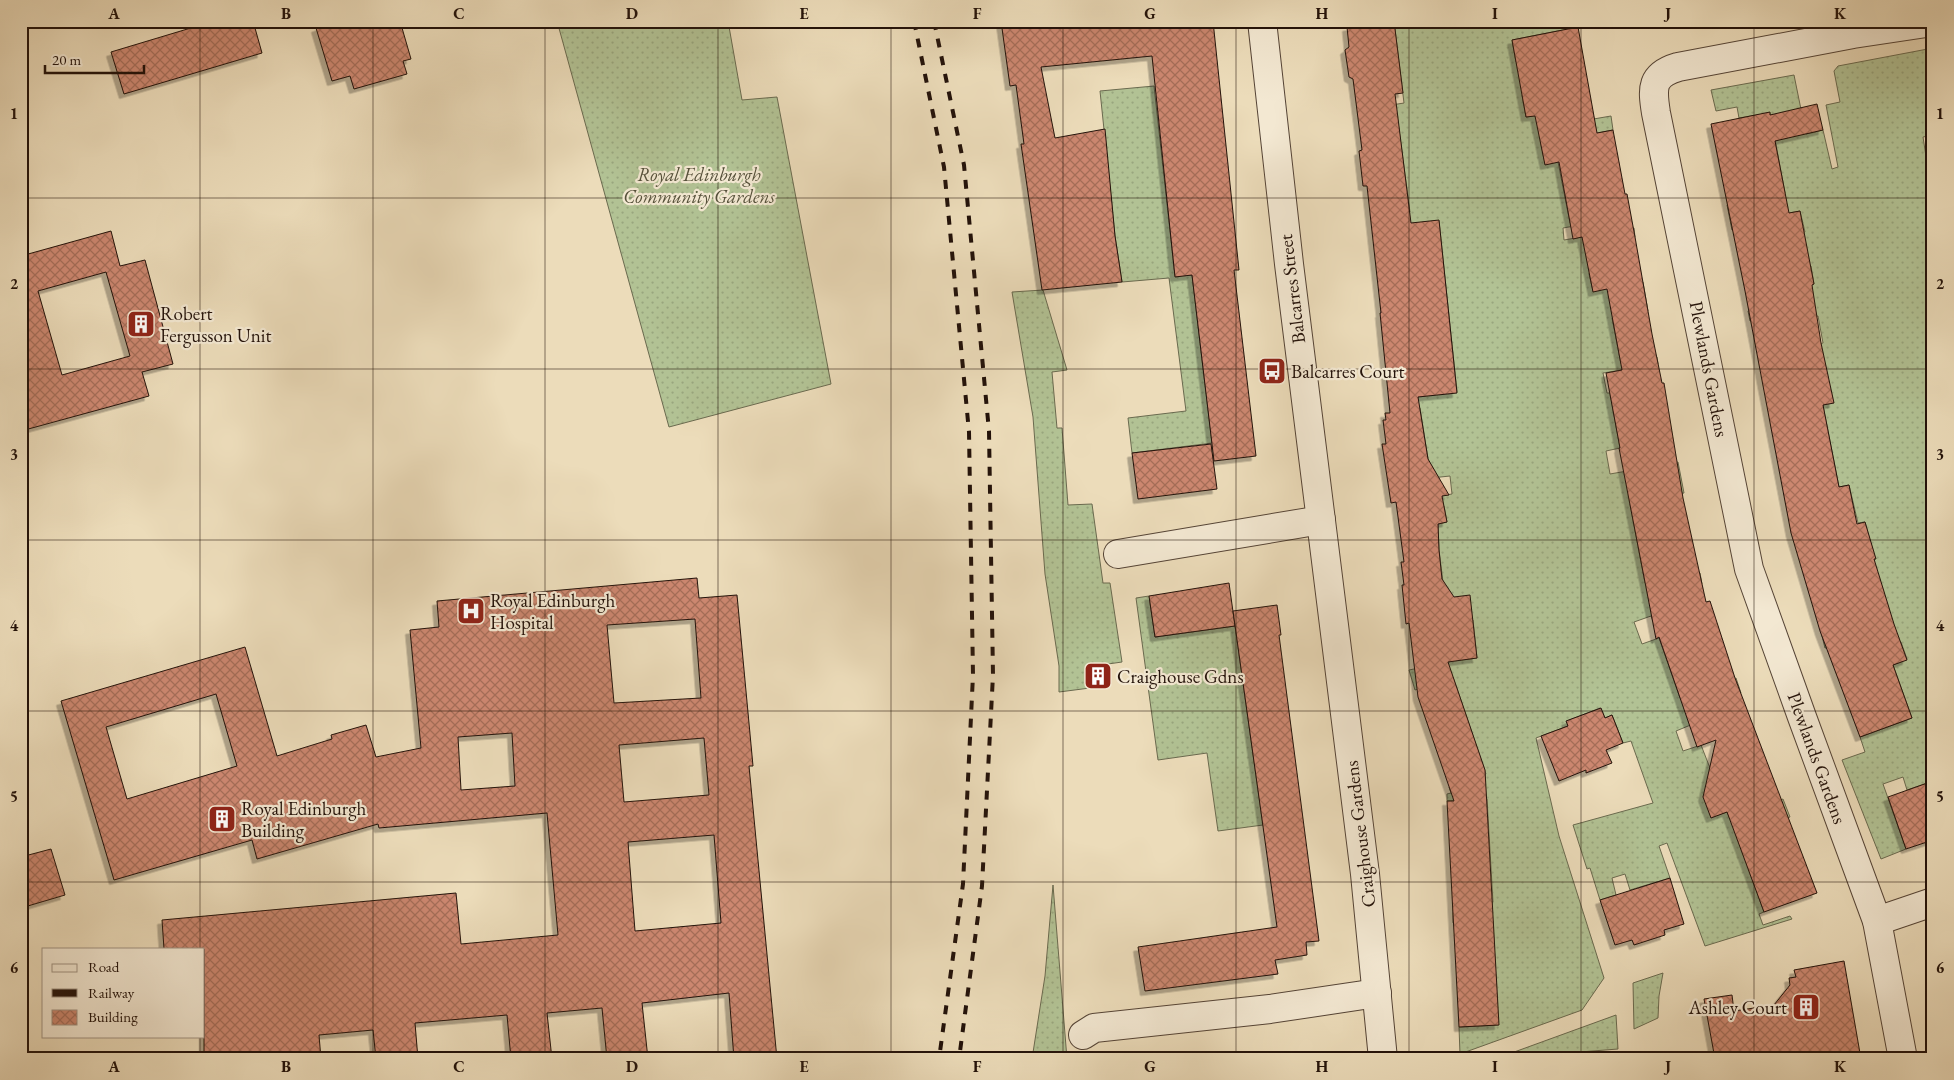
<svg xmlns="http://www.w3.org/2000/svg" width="1954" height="1080" viewBox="0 0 1954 1080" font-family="'EB Garamond',serif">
<defs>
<pattern id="grass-dots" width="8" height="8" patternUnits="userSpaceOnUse" patternTransform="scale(1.25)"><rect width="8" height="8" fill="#b2c294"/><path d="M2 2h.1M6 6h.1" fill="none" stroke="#99a67e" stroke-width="1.8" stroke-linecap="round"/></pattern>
<pattern id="building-cross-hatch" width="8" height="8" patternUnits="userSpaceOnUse" patternTransform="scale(1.25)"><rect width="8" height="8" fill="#cc876f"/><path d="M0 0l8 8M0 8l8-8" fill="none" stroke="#a56d59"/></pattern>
<filter id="shadow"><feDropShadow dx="-4.5" dy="4.5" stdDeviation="0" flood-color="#0004"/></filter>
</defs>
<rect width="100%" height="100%" fill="#ecdcba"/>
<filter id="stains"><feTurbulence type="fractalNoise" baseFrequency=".004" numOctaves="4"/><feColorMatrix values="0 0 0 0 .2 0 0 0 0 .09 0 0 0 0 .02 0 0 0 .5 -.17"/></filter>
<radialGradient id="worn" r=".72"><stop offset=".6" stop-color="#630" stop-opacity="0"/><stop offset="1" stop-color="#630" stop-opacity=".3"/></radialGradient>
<g fill="url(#grass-dots)" stroke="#6a6a4f">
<polygon points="557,21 728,21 742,100 777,97 831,384 669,427"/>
<polygon points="1394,21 1567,21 1568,29 1512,40 1516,62 1528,60 1534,93 1522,95 1526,117 1544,114 1576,122 1611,116 1613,130 1541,144 1545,164 1558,162 1570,223 1586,220 1586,224 1563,228 1564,240 1634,228 1635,237 1599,244 1589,274 1593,291 1643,282 1648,311 1612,318 1621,364 1657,357 1658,364 1603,373 1607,393 1610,393 1620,448 1606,451 1610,474 1678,462 1684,493 1630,504 1645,583 1700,573 1702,584 1653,621 1651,616 1634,622 1642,644 1659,638 1680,698 1736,678 1741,693 1718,702 1693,724 1676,731 1683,751 1701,745 1717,786 1715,816 1727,812 1730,819 1783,799 1790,817 1737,836 1764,912 1759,914 1763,925 1790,916 1792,919 1705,946 1667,843 1659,846 1670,878 1630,890 1625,874 1612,878 1616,895 1600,900 1590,868 1587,869 1573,825 1653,803 1631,741 1623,743 1612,715 1605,718 1600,708 1567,721 1568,726 1536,738 1559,836 1604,978 1582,1010 1460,1054 1459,1027 1498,1025 1493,921 1453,923 1453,905 1493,902 1487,799 1447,801 1447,794 1451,793 1449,787 1486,774 1453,677 1415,690 1409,670 1453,661 1477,658 1473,620 1445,598 1439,550 1438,524 1447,522 1444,506 1435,507 1434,497 1452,494 1450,476 1431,478 1420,408 1391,413 1389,400 1457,392 1439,221 1375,227 1374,217 1410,212 1397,115 1360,110 1404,103"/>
<polygon points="1933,48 1933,135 1923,137 1927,163 1933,162 1933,181 1930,182 1933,197 1933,781 1907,790 1903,777 1883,784 1906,849 1881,859 1842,760 1865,752 1860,737 1912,718 1893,665 1907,659 1901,642 1825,648 1821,632 1858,564 1875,559 1865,522 1858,523 1849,485 1839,487 1811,345 1823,343 1818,316 1775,324 1774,316 1750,321 1748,311 1806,300 1804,287 1814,284 1811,266 1800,268 1794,234 1805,232 1800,211 1790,213 1790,219 1732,230 1727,205 1785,193 1770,113 1739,118 1737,107 1716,111 1711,90 1794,75 1806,134 1823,130 1832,169 1838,167 1826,105 1840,102 1834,71 1838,66"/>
<polygon points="1154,86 1175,276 1192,275 1212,443 1132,453 1128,418 1186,411 1169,278 1122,282 1115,236 1100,91"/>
<polygon points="1043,290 1067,370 1052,372 1057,428 1062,428 1068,505 1092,504 1103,583 1110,583 1122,662 1087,667 1090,688 1059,692 1059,666 1045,574 1033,417 1012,292"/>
<polygon points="1149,596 1155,637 1235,626 1263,825 1218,831 1207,753 1158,760 1136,598"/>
<polygon points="1053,885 1067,1059 1032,1059 1045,976"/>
<polygon points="1663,973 1659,996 1658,1018 1634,1029 1633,983"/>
<polygon points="1616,1015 1618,1049 1580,1052 1580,1059 1495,1059"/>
</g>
<g fill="url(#building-cross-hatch)" stroke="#23120a" fill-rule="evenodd" filter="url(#shadow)">
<polygon points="214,21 253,21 262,53 124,94 111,52"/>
<polygon points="336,21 400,21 411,59 403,61 407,74 354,89 350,76 332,81 316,28"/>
<polygon points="1001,21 1213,21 1239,270 1234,270 1256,456 1214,461 1192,275 1175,277 1152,56 1041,67 1055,138 1105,129 1115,236 1122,282 1042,290 1021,144 1024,144 1016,85 1010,86"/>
<polygon points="1394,21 1403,93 1395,94 1411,223 1439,220 1457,393 1418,397 1428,459 1449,495 1442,496 1447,522 1438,524 1439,550 1442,579 1454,597 1470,595 1477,658 1448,662 1485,770 1499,1025 1459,1027 1447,801 1454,801 1418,697 1409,623 1406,624 1402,585 1404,585 1401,562 1404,562 1396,502 1391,503 1382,444 1386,444 1383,420 1386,420 1385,413 1390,413 1380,313 1381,313 1367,186 1363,186 1359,151 1362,150 1353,79 1349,77 1345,50 1349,47 1347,27"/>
<polygon points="1578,27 1597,133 1613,130 1625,194 1627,194 1635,237 1652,334 1662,383 1664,383 1683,498 1706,602 1710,601 1735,678 1817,893 1764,912 1727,812 1711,818 1703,797 1716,740 1697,747 1659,637 1656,639 1619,448 1620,448 1606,373 1622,370 1607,289 1593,292 1582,237 1573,239 1559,162 1545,165 1535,116 1526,117 1512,40"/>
<polygon points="1817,104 1823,130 1775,141 1789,213 1800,211 1814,284 1812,285 1821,343 1834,403 1823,405 1839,487 1849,485 1857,524 1865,522 1876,559 1874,559 1894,624 1907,660 1893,665 1912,718 1860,737 1820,631 1791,533 1745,291 1711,124 1770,112 1770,115"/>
<path d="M111 231 120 266 145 260 173 364 142 372 149 396 21 431V256ZM106 272 130 356 62 375 38 291Z"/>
<polygon points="1211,444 1217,489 1138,499 1132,453"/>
<path d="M697 578 699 598 737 595 753 766H749L777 1059H734L729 993 642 1003 648 1059H607L602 1008 547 1013 552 1059H511L507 1015 415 1023 418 1059H376L373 1030 319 1035 321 1059H204V949H164L162 920 456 893 461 944 558 935 547 813 379 828 378 824 257 859 252 840 114 880 61 701 245 647 277 756 332 739 331 735 366 725 376 757 421 748 410 630 439 627 437 601ZM695 619 701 698 614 703 607 625ZM216 694 237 766 127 799 106 727ZM512 733 515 786 461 790 458 737ZM704 738 709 795 624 802 619 745ZM714 835 721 923 635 931 628 842Z"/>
<polygon points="1229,583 1235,626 1155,637 1149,596"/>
<polygon points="1277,605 1281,635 1279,635 1319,941 1306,942 1307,955 1275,960 1278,974 1145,991 1138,947 1277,927 1233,611"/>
<polygon points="1601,708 1605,718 1612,715 1623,743 1606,750 1612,763 1586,773 1586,770 1559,781 1541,736 1568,726 1566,721"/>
<polygon points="1933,781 1933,840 1906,849 1888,797"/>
<polygon points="51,849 65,895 21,908 21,857"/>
<polygon points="1670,878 1684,924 1664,930 1665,935 1634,945 1632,940 1615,945 1600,900"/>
<polygon points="1844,961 1861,1059 1787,1059 1786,1053 1755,1059 1715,1059 1704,999 1732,995 1734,1011 1774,1005 1790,985 1789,978 1796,977 1794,970"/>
</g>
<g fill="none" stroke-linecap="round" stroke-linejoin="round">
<defs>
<g id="minor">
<polyline points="1118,554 1321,520"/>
<polyline points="1877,921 1933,902"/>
<polyline points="1083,1035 1094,1028 1270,1009 1377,993"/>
<path d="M1903 1059 1877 921 1802 717 1749 569 1656 113C1652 88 1651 75 1678 67L1853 34 1933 22"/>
</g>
<polyline id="tertiary" points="1262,21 1289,264 1365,874 1383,1059"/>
</defs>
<use href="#minor" stroke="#554436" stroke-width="30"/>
<use href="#tertiary" stroke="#554436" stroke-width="30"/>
<use href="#minor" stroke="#f3e8d2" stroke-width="28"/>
<use href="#tertiary" stroke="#f3e8d2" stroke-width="28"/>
<g stroke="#23120a" stroke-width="4" stroke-dasharray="9 9" stroke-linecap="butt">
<polyline points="914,21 944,167 969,432 973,675 963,884 939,1059"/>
<polyline points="934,21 964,165 989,431 993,675 982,886 959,1059"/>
</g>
</g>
<path fill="none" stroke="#23120a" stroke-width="1" stroke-opacity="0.55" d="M200 21V949M373 21V1059M545 21V1059M718 21V1059M891 21V1059M1063 21V1059M1236 21V1059M1409 21V1059M1581 21V1059M1754 21V1059M21 198H1933M21 369H1933M21 540H1933M21 711H1933M21 882H1933M200 1036V1059"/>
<defs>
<symbol id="building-square" viewBox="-11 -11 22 22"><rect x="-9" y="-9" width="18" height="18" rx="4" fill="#8f2418" stroke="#f3e8d2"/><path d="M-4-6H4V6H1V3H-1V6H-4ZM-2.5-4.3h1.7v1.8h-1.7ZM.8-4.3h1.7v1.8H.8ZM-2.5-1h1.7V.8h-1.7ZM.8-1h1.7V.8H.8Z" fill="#fff"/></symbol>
<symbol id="bus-square" viewBox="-11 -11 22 22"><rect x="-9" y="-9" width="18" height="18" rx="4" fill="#8f2418" stroke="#f3e8d2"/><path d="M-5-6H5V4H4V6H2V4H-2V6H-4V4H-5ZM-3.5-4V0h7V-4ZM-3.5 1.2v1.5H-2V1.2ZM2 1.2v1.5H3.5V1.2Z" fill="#fff"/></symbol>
<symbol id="hospital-square" viewBox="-11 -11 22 22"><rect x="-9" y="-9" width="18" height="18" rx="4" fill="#8f2418" stroke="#f3e8d2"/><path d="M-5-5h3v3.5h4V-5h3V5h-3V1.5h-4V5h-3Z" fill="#fff"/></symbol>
</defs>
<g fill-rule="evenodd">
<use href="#building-square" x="125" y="308" width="32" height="32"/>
<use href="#bus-square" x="1256" y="355" width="32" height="32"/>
<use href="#hospital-square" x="455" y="595" width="32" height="32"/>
<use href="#building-square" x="1082" y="660" width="32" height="32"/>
<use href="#building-square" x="206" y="803" width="32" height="32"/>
<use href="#building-square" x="1790" y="991" width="32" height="32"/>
</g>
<g text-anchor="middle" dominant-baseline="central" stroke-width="4.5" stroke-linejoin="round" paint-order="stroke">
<g font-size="19" font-style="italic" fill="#55503a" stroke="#f3e8d2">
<text x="699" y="174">Royal Edinburgh<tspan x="699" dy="22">Community Gardens</tspan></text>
</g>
<g font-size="19" fill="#23120a" stroke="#f3e8d2">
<text transform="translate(1292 289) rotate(-97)">Balcarres Street</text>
<text transform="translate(1709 369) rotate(79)">Plewlands Gardens</text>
<text transform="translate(1817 758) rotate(70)">Plewlands Gardens</text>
<text transform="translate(1360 834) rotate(-97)">Craighouse Gardens</text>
</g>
<g font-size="19" fill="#23120a" stroke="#f3e8d2" text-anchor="start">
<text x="160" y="313">Robert<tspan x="160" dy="22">Fergusson Unit</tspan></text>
<text x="1291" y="371">Balcarres Court</text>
<text x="490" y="600">Royal Edinburgh<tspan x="490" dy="22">Hospital</tspan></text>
<text x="1117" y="676">Craighouse Gdns</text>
<text x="241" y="808">Royal Edinburgh<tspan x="241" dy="22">Building</tspan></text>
<text x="1787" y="1007" text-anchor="end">Ashley Court</text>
</g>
</g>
<rect width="1954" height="1080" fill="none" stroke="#ecdcba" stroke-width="55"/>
<rect x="42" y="948" width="162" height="90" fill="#f3e8d2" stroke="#a09282"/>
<rect x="52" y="964" width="25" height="8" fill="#f3e8d2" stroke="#a09282"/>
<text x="88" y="972" font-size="15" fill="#23120a">Road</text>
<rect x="52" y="989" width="25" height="8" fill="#23120a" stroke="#a09282"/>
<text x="88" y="998" font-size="15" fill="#23120a">Railway</text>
<rect x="52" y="1010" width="25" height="15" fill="url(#building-cross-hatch)" stroke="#a09282"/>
<text x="88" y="1022" font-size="15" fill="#23120a">Building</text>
<path d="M45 65v8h99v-8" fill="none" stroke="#23120a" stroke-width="2.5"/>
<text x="52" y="65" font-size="15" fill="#23120a" stroke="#f3e8d2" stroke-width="4" paint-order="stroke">20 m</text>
<rect x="28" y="28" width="1898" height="1024" fill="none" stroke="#23120a" stroke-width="2"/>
<g font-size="16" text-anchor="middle" font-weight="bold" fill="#23120a">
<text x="114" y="19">A</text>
<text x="286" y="19">B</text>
<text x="459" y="19">C</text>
<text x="632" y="19">D</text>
<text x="804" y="19">E</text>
<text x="977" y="19">F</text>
<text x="1150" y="19">G</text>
<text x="1322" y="19">H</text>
<text x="1495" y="19">I</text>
<text x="1668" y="19">J</text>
<text x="1840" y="19">K</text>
<text x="14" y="119">1</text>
<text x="1940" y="119">1</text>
<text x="14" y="289">2</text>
<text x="1940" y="289">2</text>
<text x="14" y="460">3</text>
<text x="1940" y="460">3</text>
<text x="14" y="631">4</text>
<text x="1940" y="631">4</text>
<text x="14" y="802">5</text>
<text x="1940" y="802">5</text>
<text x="14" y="973">6</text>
<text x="1940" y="973">6</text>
<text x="114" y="1072">A</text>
<text x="286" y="1072">B</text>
<text x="459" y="1072">C</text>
<text x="632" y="1072">D</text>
<text x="804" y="1072">E</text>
<text x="977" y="1072">F</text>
<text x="1150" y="1072">G</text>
<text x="1322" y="1072">H</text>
<text x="1495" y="1072">I</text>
<text x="1668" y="1072">J</text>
<text x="1840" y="1072">K</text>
</g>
<rect width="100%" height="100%" filter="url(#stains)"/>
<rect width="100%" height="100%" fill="url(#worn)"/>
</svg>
